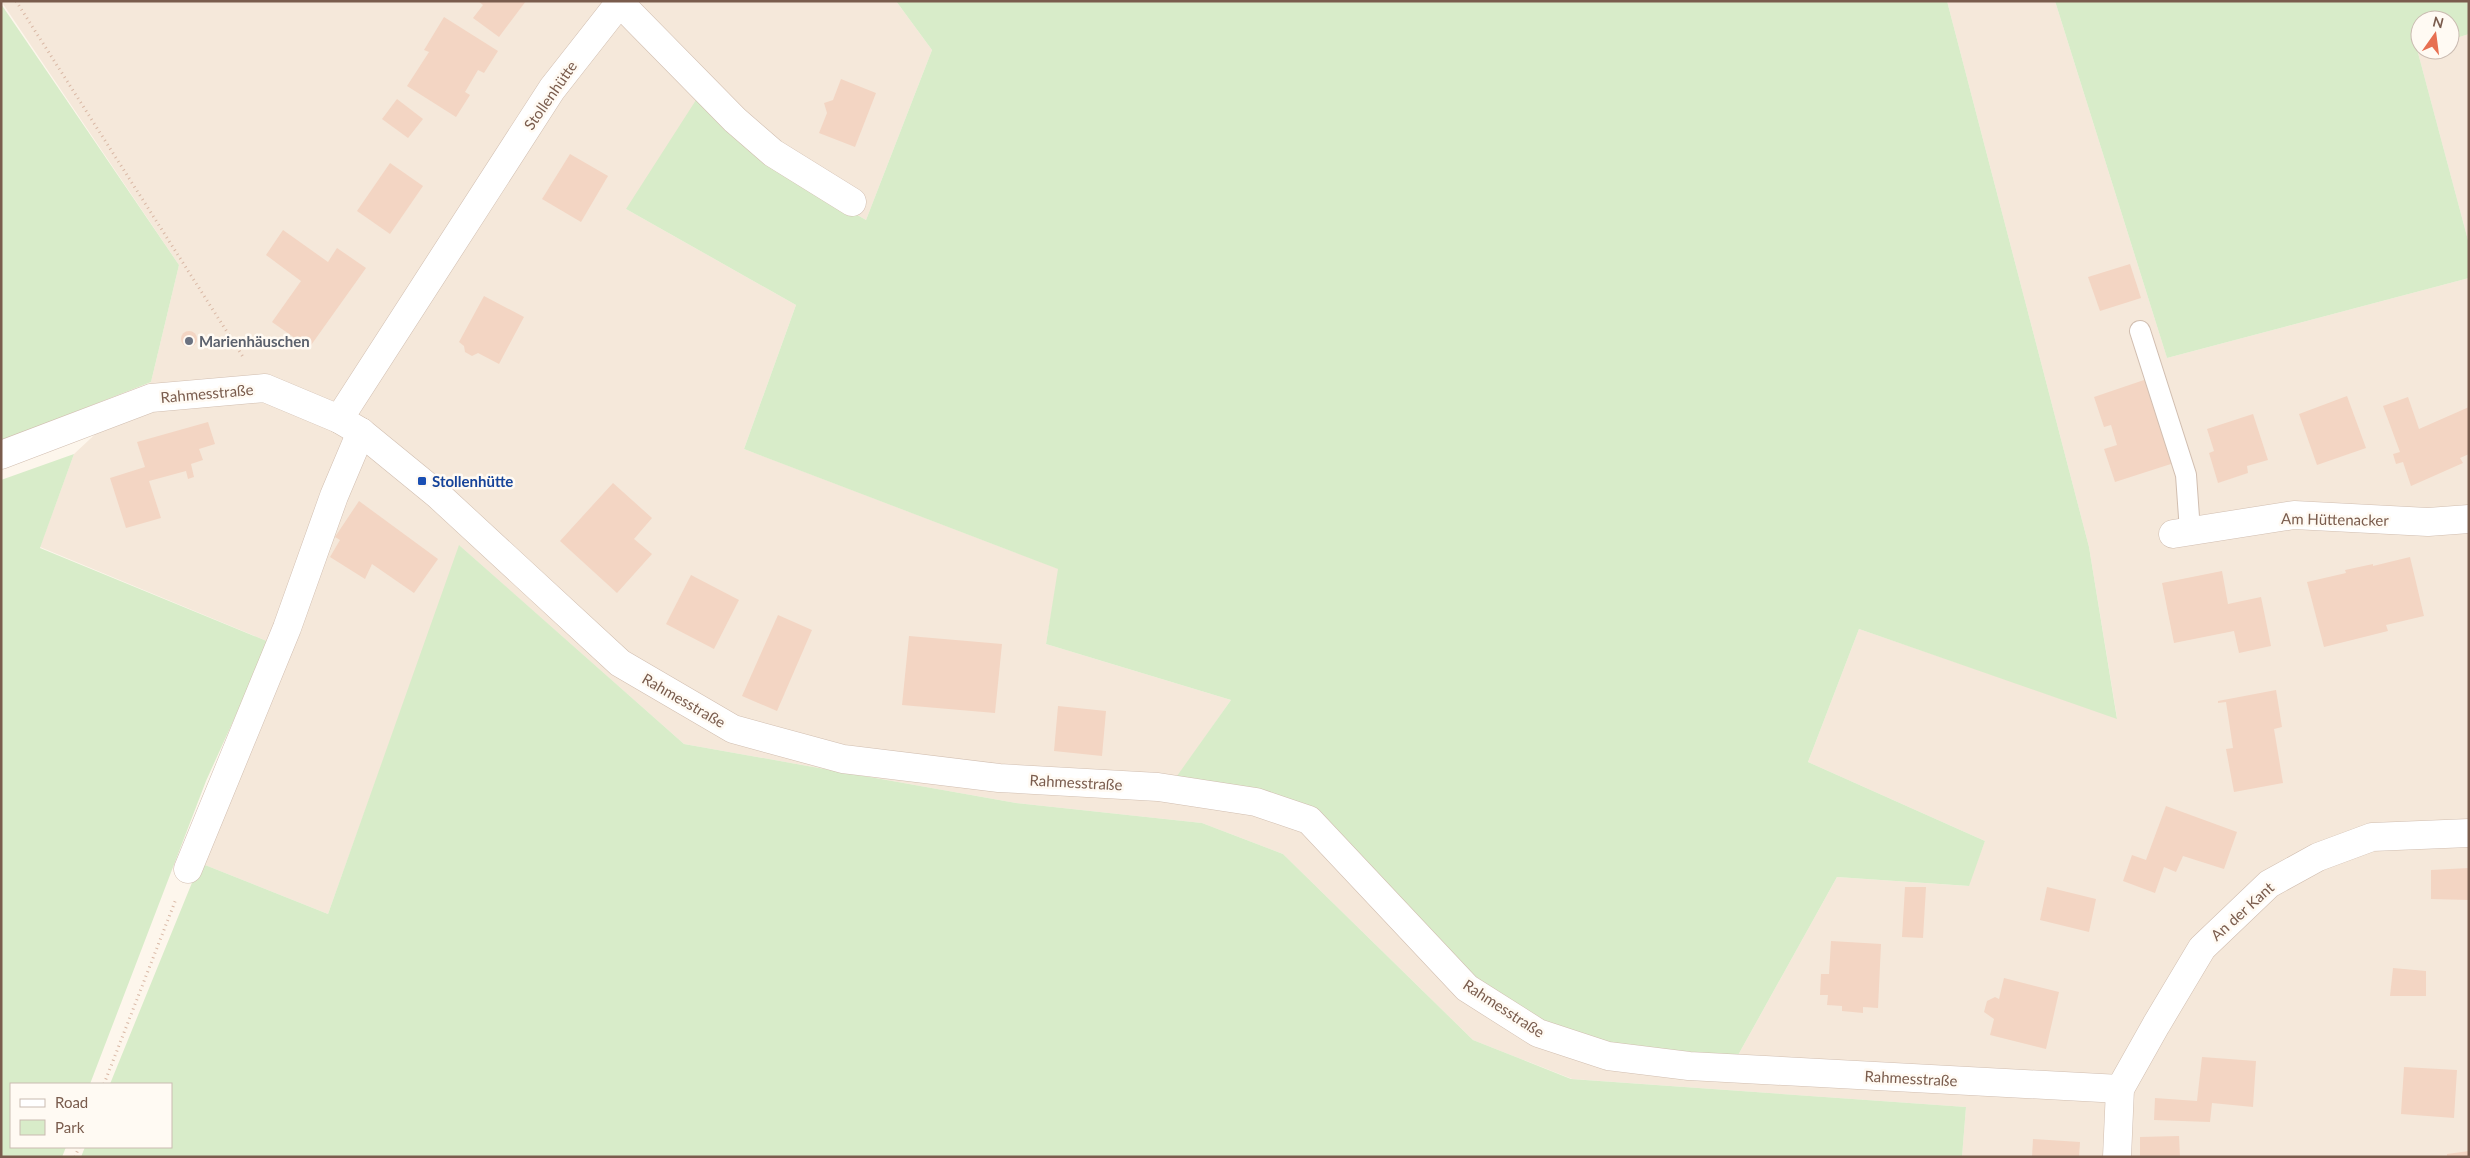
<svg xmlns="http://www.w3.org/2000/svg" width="2470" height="1158" viewBox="0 0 2470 1158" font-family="Lato,sans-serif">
<rect width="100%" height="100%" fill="#fdf6ec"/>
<g fill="#f5e8da">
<polygon points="1,1 896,1 932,50 866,220 770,165 626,209 796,305 744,449 1059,569 1046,644 1231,700 1178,776 1256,794 1737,1057 1837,877 1968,886 1985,841 1808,762 1859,629 2117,718 2089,547 1947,1 2055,1 2167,358 2469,278 2469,1157 1962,1157 1966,1107 1572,1079 1473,1040 1283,854 1202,823 1016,803 684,744 460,546 328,914 200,863 269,642 40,547 74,454 151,382 179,265"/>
<polygon points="2469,34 2469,244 2417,49 2450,50 2450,40"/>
</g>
<g fill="#d8ecc9">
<polygon points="896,1 1947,1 2089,547 2117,719 1859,629 1808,762 1985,841 1969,886 1837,877 1737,1057 1650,1052 1563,1031 1468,978 1315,816 1256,794 1177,776 1231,700 1046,644 1058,569 744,449 796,305 626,209 696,100 770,165 866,220 932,50"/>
<polygon points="2055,1 2469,1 2469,34 2450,40 2450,20 2420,20 2420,48 2417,49 2469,244 2469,278 2167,358"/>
<polygon points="1,4 179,265 151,382 1,441"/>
<polygon points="74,454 40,548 269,642 206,781 90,1084 11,1084 11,1147 66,1147 62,1157 1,1157 1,480"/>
<polygon points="459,545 684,744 1016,803 1202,823 1283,854 1473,1040 1571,1079 1966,1107 1962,1157 81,1157 85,1147 171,1147 171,1084 110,1084 200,863 328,914"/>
</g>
<g fill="#f3d5c3">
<polygon points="478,1 526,1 499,37 473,18 483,5"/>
<polygon points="444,17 498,51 484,73 478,70 465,92 470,95 456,117 407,86 429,52 424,50"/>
<polygon points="841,79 876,93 855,147 819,133 827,113 824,103 833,100"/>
<polygon points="397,99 423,119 408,138 382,119"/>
<polygon points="570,154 608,176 581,222 542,199"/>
<polygon points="390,163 423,186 390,234 357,211"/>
<polygon points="283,230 328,262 337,248 366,268 309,348 272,322 301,281 266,255"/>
<polygon points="2130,264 2141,298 2100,311 2088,277"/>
<polygon points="484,296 524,317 499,364 478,353 472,356 465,352 464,346 459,342"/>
<circle cx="189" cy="339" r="8"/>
<polygon points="2147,379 2174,463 2115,482 2104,449 2117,445 2111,425 2104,427 2094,397"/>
<polygon points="2347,396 2366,448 2317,465 2299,414"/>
<polygon points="2408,397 2419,429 2469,407 2469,454 2460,458 2463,463 2411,486 2403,462 2396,464 2393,454 2400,452 2383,406"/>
<polygon points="2253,414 2268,460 2247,466 2248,473 2218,483 2209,453 2214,451 2207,429"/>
<polygon points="208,422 215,444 199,449 203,460 191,464 194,477 188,479 186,471 149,481 161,518 126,528 110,478 145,467 137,442"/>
<polygon points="613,483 652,518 634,539 652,554 617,593 560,541"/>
<polygon points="359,501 438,559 414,593 372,564 365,579 330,557 340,540 335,537"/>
<polygon points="2410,557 2424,616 2386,625 2388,631 2324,647 2307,582 2346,573 2345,570 2373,564 2373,566"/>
<polygon points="2222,571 2228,604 2261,597 2271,646 2239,653 2234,631 2174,643 2162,583"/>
<polygon points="691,575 739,600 714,649 666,624"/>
<polygon points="778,615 812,630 777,711 742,696"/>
<polygon points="909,636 1002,644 995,713 902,705"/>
<polygon points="2276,690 2282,727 2274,729 2283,783 2234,792 2226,749 2233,748 2226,702 2218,703 2218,701"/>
<polygon points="1058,706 1106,711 1102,756 1054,751"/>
<polygon points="2166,806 2237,832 2224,869 2183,856 2176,872 2164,867 2155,893 2123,881 2132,855 2146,860"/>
<polygon points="2469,868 2469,900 2431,899 2431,870"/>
<polygon points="1905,887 1926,887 1923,938 1902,937"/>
<polygon points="2047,887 2096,899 2089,932 2040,920"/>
<polygon points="1831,941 1881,944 1878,1008 1863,1007 1863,1013 1842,1011 1842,1006 1827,1005 1828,995 1820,995 1821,974 1829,974"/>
<polygon points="2393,968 2426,971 2426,996 2390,996"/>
<polygon points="2004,978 2059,992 2046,1049 1990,1035 1994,1019 1984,1012 1987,1001 1995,997 1999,999"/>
<polygon points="2202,1057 2256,1061 2253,1107 2212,1103 2210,1122 2154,1120 2155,1098 2197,1101"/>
<polygon points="2404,1067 2457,1070 2454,1118 2401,1114"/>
<polygon points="2179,1136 2180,1157 2140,1157 2140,1137"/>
<polygon points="2033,1139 2080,1142 2079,1157 2032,1157"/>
<polygon points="2469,1151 2469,1157 2447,1157 2447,1154"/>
</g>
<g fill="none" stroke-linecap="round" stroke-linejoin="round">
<defs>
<polyline id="service" points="2140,331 2186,475 2190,531"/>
<g id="minor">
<polyline points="620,3 735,120 773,153 852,202"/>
<polyline points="339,419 552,89 621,1"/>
<polyline points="1,455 151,398 265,388 339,419 361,432 438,495 620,663 733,729 843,759 999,778 1158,787 1256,802 1309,820 1467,988 1538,1033 1608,1056 1689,1066 2120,1089"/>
<polyline points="2173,534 2294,515 2428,522 2469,519"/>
<polyline points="188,869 287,628 334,496 361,432"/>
<polyline points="2117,1157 2120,1089 2156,1025 2202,948 2269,884 2318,857 2372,837 2469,833"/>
</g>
</defs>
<use href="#service" stroke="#d1beb0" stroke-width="22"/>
<use href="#minor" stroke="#d1beb0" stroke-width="29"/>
<g stroke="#d9b8a5" stroke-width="3" stroke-dasharray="1 4" stroke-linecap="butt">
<polyline points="16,1 243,357"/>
<polyline points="104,1084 176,899"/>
<polyline points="75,1157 79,1147"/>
</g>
<use href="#service" stroke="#fff" stroke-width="20"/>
<use href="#minor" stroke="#fff" stroke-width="28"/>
</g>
<circle fill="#6b7280" stroke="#fffaf3" stroke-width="2" cx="189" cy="341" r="5"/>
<rect fill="#1a4fb4" stroke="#fffaf3" stroke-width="2" x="417" y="476" width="10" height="10" rx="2.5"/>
<g text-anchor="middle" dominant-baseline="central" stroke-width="5" stroke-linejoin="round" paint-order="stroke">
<g font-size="15" fill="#7a5c4d" stroke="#fffaf3">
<text transform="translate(550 95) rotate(-55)">Stollenhütte</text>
<text transform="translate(207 393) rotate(-5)">Rahmesstraße</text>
<text transform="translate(2335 519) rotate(1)">Am Hüttenacker</text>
<text transform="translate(684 700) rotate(30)">Rahmesstraße</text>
<text transform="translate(1076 782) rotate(3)">Rahmesstraße</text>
<text transform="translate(2242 911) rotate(-42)">An der Kant</text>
<text transform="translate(1504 1008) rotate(33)">Rahmesstraße</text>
<text transform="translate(1911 1078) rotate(3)">Rahmesstraße</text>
</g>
<g font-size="15" font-weight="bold" fill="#5b616d" stroke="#fffaf3" text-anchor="start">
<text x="199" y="341">Marienhäuschen</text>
</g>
<g font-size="15" font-weight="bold" fill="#164399" stroke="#fffaf3" text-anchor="start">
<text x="432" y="481">Stollenhütte</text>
</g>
</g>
<rect width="2470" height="1158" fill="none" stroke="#7a5c4d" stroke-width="5"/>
<rect x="10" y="1083" width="162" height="65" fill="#fffaf3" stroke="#cabbb1"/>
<rect x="20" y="1099" width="25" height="8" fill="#ffffff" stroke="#cabbb1"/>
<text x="55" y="1108" font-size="15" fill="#7a5c4d">Road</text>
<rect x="20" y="1120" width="25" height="15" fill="#d8ecc9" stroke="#cabbb1"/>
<text x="55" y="1133" font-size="15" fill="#7a5c4d">Park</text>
<g transform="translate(2435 35) rotate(14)"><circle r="24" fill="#fffaf3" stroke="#cabbb1"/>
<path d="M0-4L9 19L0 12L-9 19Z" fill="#e76f51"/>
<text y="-8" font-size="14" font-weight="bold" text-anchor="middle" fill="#7a5c4d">N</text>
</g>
</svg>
